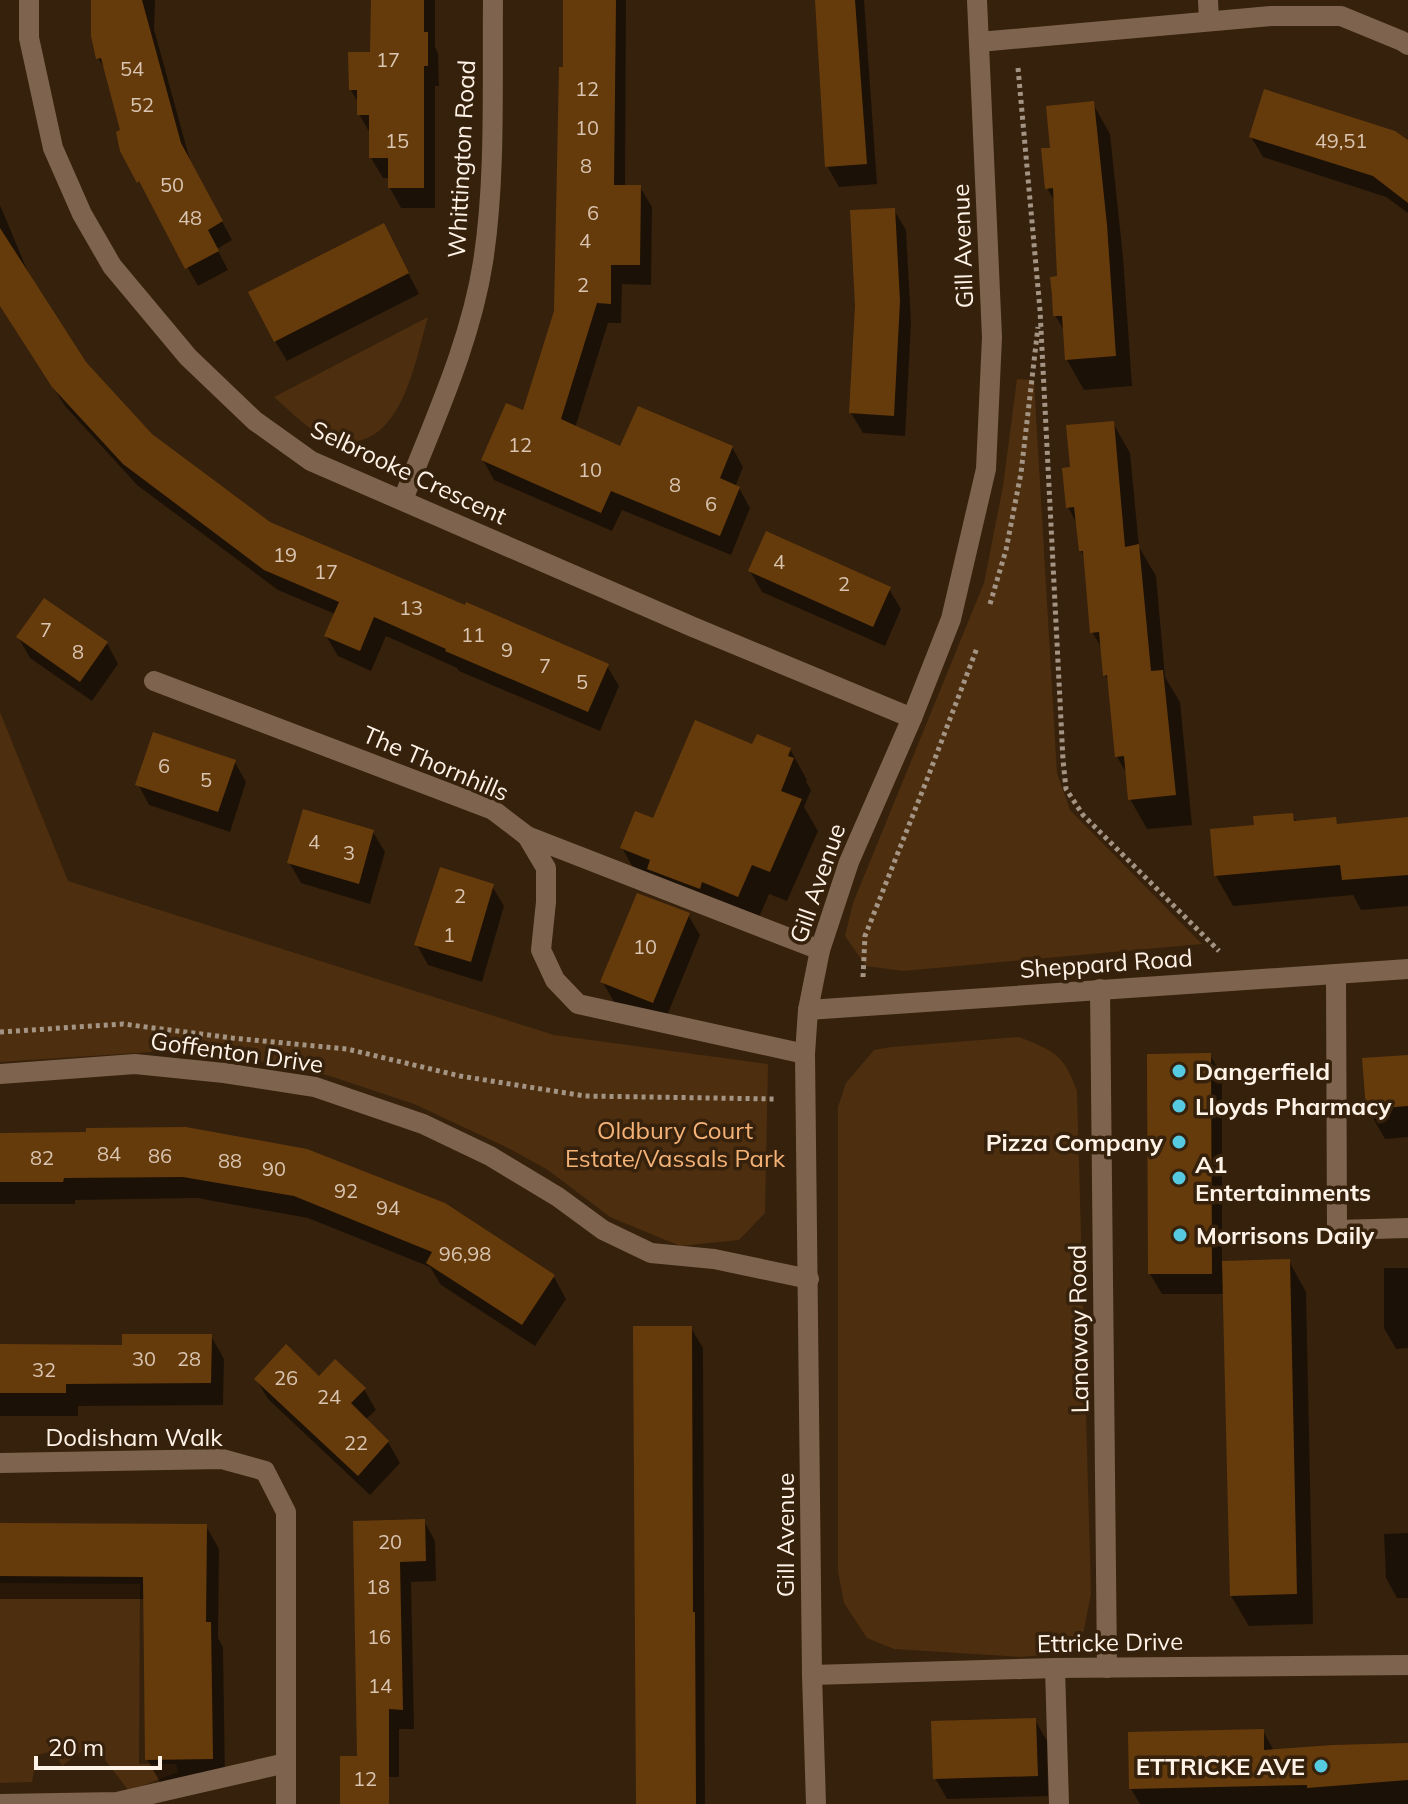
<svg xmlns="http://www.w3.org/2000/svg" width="1408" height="1804" viewBox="0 0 1408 1804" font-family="Mulish,sans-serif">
<rect width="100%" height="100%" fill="#36210c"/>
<g fill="#4d2e0e">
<path d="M428 317C416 357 405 431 358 441 348 443 337 443 328 439 307 429 290 411 274 397Z"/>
<polygon points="1017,379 1034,380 1057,773 1070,810 1202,944 903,971 866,966 845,936 853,903 984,583 1003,486"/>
<polygon points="0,712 68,881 554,1035 768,1064 765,1213 739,1240 680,1246 610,1217 548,1170 506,1147 414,1104 330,1076 246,1058 152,1052 0,1062"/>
<path d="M1019 1037C1054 1051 1064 1054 1077 1091L1091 1594 1083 1635 1051 1654 1021 1657 894 1649 867 1638 844 1603 838 1571V1107L846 1083 874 1050 891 1047Z"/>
<polygon points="0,1583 140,1584 139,1764 176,1764 178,1772 129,1791 92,1743 62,1766 54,1751 37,1755 32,1782 0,1783"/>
</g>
<g fill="#0007">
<polygon points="93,0 155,0 154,29 191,164 232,240 217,249 228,270 198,286 123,152 122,132 107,72 98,58"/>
<polygon points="373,0 435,0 435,47 438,54 439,86 435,86 435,208 401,208 390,188 390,178 383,178 371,158 371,135 359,114 359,104 351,90 372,54"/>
<polygon points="565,0 626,0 625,187 640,187 652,207 651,285 622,284 621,323 608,323 575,428 621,449 732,447 743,467 735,487 739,488 750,508 731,555 622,510 612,531 494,480 483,460 524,413 556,311 565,69"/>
<polygon points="816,0 864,0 877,184 839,187 827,166"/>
<polygon points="1093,104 1110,134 1123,257 1132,386 1084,390 1067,360 1065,332 1055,315 1060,278 1056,203 1047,188 1052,150"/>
<polygon points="1251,137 1408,143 1408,213 1386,197 1263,157"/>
<polygon points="0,205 33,284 84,363 151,436 269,524 607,666 619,686 600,731 459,671 457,668 386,636 371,671 338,656 326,636 335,614 278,590 137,485 65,406 0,304"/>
<polygon points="894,210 906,230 911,323 905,436 863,433 851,413"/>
<polygon points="394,245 419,294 287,361 275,341"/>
<polygon points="1113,423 1130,453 1139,547 1156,576 1165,677 1180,702 1192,825 1147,829 1130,799 1128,775 1117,757 1110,683 1105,675 1103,650 1092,632 1086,560 1081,551 1078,526 1068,507 1072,469"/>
<polygon points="750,571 889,589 901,609 885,646 762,592"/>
<polygon points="18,637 107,643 118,664 92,701 30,658"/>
<polygon points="753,747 790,749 807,780 806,782 811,790 804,807 818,831 787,901 769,894 755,927 639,878 622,848 654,821"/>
<polygon points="234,761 246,782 230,832 149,805 138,784"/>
<polygon points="1292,815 1297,823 1335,820 1339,826 1408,819 1408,906 1361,910 1353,895 1233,906 1216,876 1256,827"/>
<polygon points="373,832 385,852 370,904 301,883 289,862"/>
<polygon points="492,886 504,906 482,982 428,965 417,945"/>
<polygon points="688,915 700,935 664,1023 614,1002 602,981"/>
<polygon points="1210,1055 1222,1075 1222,1263 1289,1261 1306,1292 1313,1624 1249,1626 1231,1596 1225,1294 1162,1294 1150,1274"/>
<polygon points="1408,1057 1408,1137 1385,1139 1368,1109"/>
<polygon points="88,1130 554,1277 566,1299 535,1346 441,1285 430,1267 308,1218 197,1198 75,1200 75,1204 0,1204 0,1135 88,1134"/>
<polygon points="1384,1268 1408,1268 1408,1348 1396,1349 1384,1328"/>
<polygon points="691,1328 703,1348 705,1804 638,1804"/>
<polygon points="211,1336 224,1359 223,1405 78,1406 78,1416 0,1416 0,1347 124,1347"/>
<polygon points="319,1378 364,1389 376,1410 365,1420 388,1442 400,1463 370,1495 268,1399 256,1379"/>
<polygon points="424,1521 435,1541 436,1581 411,1582 414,1729 399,1729 399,1777 371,1777 355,1523"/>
<polygon points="0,1526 206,1526 219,1549 218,1638 223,1647 225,1781 160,1782 147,1759 145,1599 0,1599"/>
<polygon points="1408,1533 1408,1598 1397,1598 1386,1578 1384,1534"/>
<polygon points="1035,1720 1047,1741 1048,1796 947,1799 935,1778"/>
<polygon points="1263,1731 1274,1751 1408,1745 1408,1804 1140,1804 1131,1789"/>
</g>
<g fill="#663b0c">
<polygon points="91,0 142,0 181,143 223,221 208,230 219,251 185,269 139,181 137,183 120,151 116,132 120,130 101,58 96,59 91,36"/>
<polygon points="371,0 424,0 424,32 428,32 428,66 424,66 424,188 388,188 388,158 369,158 369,115 357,115 357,90 349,90 348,52 370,52"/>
<polygon points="563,0 616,0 614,185 641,185 640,265 611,265 611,304 597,303 561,419 620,446 638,406 733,446 720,478 740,487 720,536 611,491 601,513 481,460 506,403 523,410 554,311 559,67 563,67"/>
<polygon points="815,0 855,0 867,164 825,167"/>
<polygon points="1264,89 1395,131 1408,140 1408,203 1373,176 1249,137"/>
<polygon points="1094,101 1107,225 1116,356 1065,360 1062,316 1053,316 1052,295 1050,277 1057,276 1053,188 1045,189 1041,148 1050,148 1046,106"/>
<polygon points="895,208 900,301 894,416 849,413 855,306 850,210"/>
<polygon points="384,223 409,273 274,342 248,292"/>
<polygon points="0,228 86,362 152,434 270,522 465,605 466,602 609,664 588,712 445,651 446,649 374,617 360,651 324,636 339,602 264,570 123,464 52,387 0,306"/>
<polygon points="1114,421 1125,547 1139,544 1151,671 1163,670 1176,795 1128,800 1124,756 1115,757 1107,675 1103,676 1099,632 1090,633 1083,551 1079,551 1074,507 1066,508 1062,468 1070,467 1066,425"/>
<polygon points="766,531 891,587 873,627 748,571"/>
<polygon points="44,598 108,642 80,682 16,637"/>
<polygon points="695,720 752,744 757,734 791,748 788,756 794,758 781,791 802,799 770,872 752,865 738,897 702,882 700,889 647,869 650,860 620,848 635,811 653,818"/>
<polygon points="153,732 236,760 218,812 135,785"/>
<polygon points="303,809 374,830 359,884 287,863"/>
<polygon points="1293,813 1294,821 1336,817 1337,824 1408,817 1408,875 1342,880 1340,865 1214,876 1210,829 1254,825 1253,816"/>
<polygon points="440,867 494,884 471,962 414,945"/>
<polygon points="637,893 690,913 653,1003 600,982"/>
<polygon points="1211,1053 1212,1274 1148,1274 1147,1054"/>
<polygon points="1408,1055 1408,1106 1366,1109 1362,1058"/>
<polygon points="186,1127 307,1149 445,1203 555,1275 522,1325 426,1263 432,1252 294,1196 183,1177 64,1178 63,1182 0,1182 0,1133 86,1132 86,1128"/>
<polygon points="1290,1259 1297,1594 1230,1596 1222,1261"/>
<polygon points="633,1326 692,1326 693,1612 695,1612 696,1804 636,1804"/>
<polygon points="122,1334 212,1334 211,1383 66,1384 66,1393 0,1393 0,1344 122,1345"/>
<polygon points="286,1344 319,1376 335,1359 366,1388 351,1403 389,1441 358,1476 254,1379"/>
<polygon points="425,1519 426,1561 400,1562 403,1710 389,1709 389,1804 340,1804 340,1756 357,1756 353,1521"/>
<polygon points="0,1523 207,1524 206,1622 211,1622 213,1759 145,1760 143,1577 0,1576"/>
<polygon points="1036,1718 1038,1776 933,1779 931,1721"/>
<polygon points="1264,1729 1264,1750 1333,1745 1408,1743 1408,1780 1307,1788 1307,1785 1129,1789 1128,1732"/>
</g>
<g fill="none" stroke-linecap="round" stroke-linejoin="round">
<g stroke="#a49484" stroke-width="5" stroke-dasharray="4 4" stroke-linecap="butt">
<polyline points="1018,68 1040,310 1063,760 1066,789 1083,815 1219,951"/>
<polyline points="990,604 1006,550 1021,473 1038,327"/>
<polyline points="863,977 865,936 926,782 977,648"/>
<polyline points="0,1032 123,1024 232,1038 347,1049 460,1076 585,1096 777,1099"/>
</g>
<polyline stroke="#7e644e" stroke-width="20" points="1208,0 1209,21"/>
<g stroke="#7e644e" stroke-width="20">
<polyline points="29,0 29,38 53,148 82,214 112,266 188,357 255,421 311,461 693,627 912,718"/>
<polyline points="979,42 1271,16 1341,16 1402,41 1408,45"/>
<path d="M403 500C433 422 470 345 483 262 496 179 492 85 493 0"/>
<polyline points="154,681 493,810 527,836 546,868 546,902 541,950 555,980 578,1004 805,1054"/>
<polyline points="527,836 820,950"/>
<polyline points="1336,974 1337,1230 1408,1228"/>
<polyline points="1100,989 1107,1668"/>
<polyline points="808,1010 1408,969"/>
<polyline points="0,1074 135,1064 224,1073 315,1087 423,1124 490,1156 558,1197 603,1230 651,1253 714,1259 809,1279"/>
<polyline points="0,1463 222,1459 265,1471 286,1512 286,1804"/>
<polyline points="1055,1668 1059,1804"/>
<polyline points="812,1675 1055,1668 1408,1665"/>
<polyline points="0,1804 117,1802 286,1763"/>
<polyline points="816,1804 812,1675 805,1054 808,1010 820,950 849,862 912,718 951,619 986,469 992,337 977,0"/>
</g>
</g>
<g fill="#55cae0" stroke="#36210c" stroke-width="3">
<circle cx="1179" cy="1071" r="8"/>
<circle cx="1179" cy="1106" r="8"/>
<circle cx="1179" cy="1142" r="8"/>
<circle cx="1179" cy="1178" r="8"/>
<circle cx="1180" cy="1235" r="8"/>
<circle cx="1321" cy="1766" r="8"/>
</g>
<g text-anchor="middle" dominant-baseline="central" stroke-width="7" stroke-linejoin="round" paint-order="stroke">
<g font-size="20" fill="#d9c5b1">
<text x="388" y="59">17</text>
<text x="132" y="68">54</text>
<text x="587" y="88">12</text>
<text x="142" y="104">52</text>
<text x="587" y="127">10</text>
<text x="397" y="140">15</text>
<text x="1341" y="140">49,51</text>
<text x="586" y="165">8</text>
<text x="172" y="184">50</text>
<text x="593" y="212">6</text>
<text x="190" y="217">48</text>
<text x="585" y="240">4</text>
<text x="583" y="284">2</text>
<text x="520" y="444">12</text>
<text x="590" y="469">10</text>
<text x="675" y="484">8</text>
<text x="711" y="503">6</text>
<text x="285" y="554">19</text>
<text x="779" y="561">4</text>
<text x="326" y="571">17</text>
<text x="844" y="583">2</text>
<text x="411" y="607">13</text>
<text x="46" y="629">7</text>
<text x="473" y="634">11</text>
<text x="507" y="649">9</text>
<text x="78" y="651">8</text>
<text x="545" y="665">7</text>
<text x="582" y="681">5</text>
<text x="164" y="765">6</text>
<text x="206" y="779">5</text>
<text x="314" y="841">4</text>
<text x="349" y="852">3</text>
<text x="460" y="895">2</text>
<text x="449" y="934">1</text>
<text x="645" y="946">10</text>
<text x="109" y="1153">84</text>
<text x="160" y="1155">86</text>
<text x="42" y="1157">82</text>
<text x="230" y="1160">88</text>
<text x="274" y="1168">90</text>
<text x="346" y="1190">92</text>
<text x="388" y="1207">94</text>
<text x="465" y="1253">96,98</text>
<text x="144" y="1358">30</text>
<text x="189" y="1358">28</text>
<text x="44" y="1369">32</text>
<text x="286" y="1377">26</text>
<text x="329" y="1396">24</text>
<text x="356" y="1442">22</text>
<text x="390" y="1541">20</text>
<text x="378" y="1586">18</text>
<text x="379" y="1636">16</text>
<text x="380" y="1685">14</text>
<text x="365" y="1778">12</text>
</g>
<g font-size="24" fill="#fff3e8" stroke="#36210c">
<text transform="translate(461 159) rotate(-87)">Whittington Road</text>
<text transform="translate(962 246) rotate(-92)">Gill Avenue</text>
<text transform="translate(409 472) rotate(25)">Selbrooke Crescent</text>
<text transform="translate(436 763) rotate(23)">The Thornhills</text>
<text transform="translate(817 883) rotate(-71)">Gill Avenue</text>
<text transform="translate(1106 963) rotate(-4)">Sheppard Road</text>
<text transform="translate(237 1052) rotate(8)">Goffenton Drive</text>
<text transform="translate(1078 1329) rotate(-91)">Lanaway Road</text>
<text x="134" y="1437">Dodisham Walk</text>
<text transform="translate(785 1535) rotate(-90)">Gill Avenue</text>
<text transform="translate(1110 1642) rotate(-1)">Ettricke Drive</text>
</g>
<g font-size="24" font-weight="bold" fill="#fff3e8" stroke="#36210c" text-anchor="start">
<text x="1195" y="1071">Dangerfield</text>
<text x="1195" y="1106">Lloyds Pharmacy</text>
<text x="1163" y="1142" text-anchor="end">Pizza Company</text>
<text x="1195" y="1164">A1<tspan x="1195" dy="28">Entertainments</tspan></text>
<text x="1196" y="1235">Morrisons Daily</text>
<text x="1305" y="1766" text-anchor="end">ETTRICKE AVE</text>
</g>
<g font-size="24" fill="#f4b277" stroke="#36210c">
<text x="675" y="1130">Oldbury Court<tspan x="675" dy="28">Estate/Vassals Park</tspan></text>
</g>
</g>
<path d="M36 1756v12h124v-12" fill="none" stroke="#fff3e8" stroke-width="4"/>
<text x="48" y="1756" font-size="24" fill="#fff3e8" stroke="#36210c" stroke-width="6" paint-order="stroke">20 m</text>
</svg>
